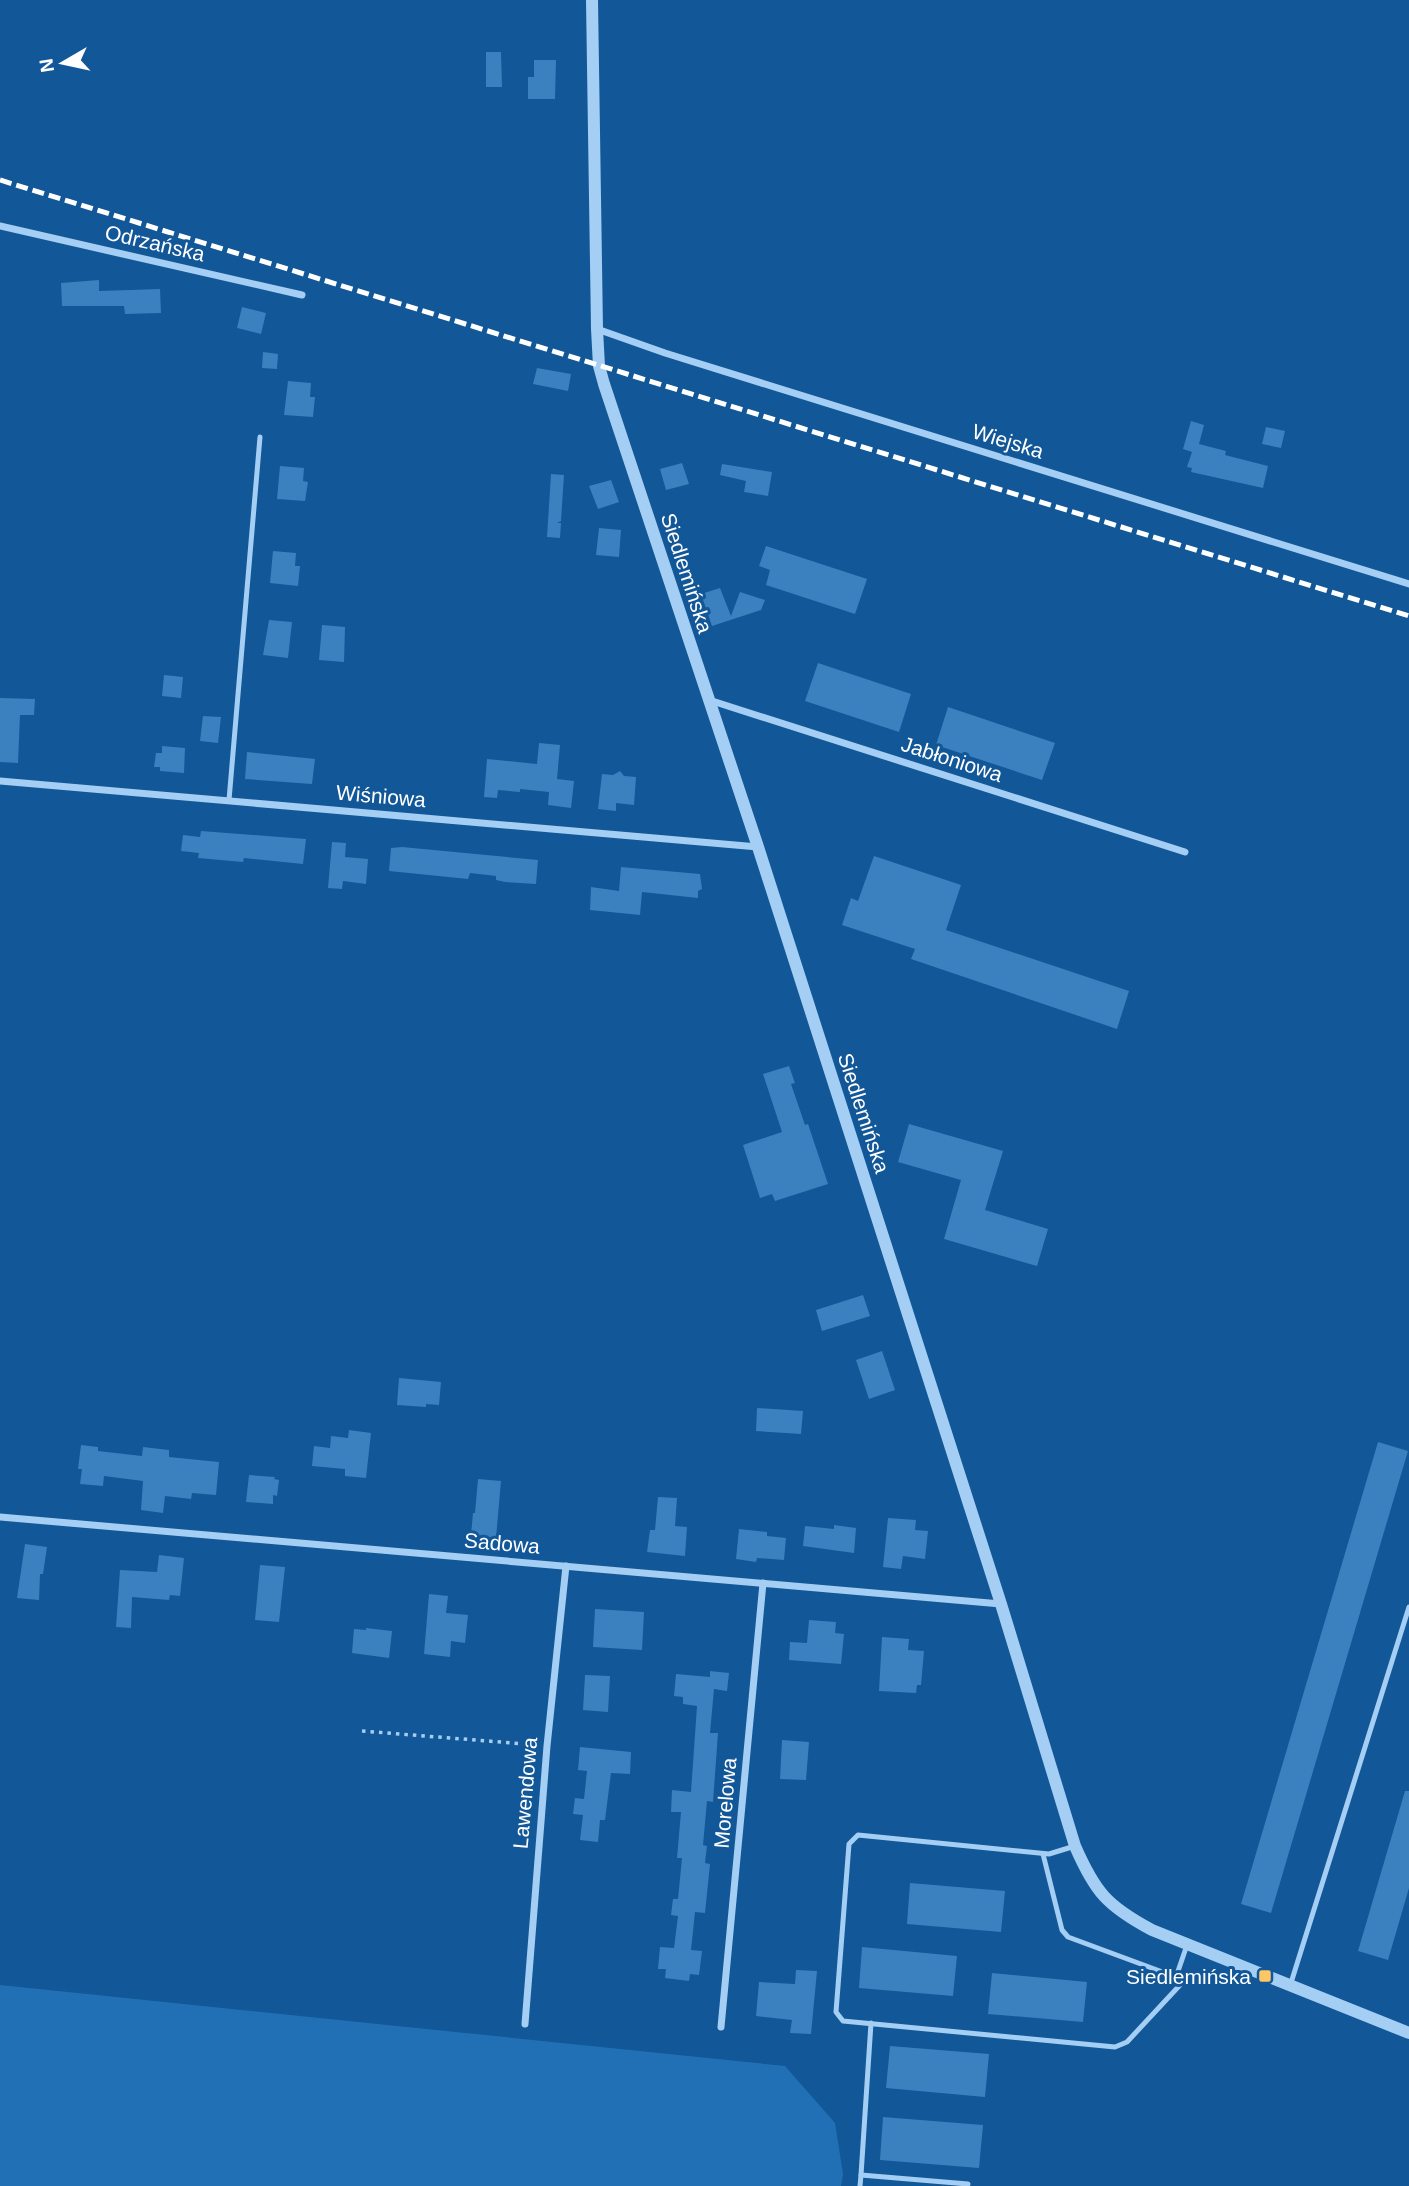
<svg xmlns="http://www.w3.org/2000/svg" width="1409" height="2186" viewBox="0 0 1409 2186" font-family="Helvetica,sans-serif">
<rect width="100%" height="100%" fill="#125798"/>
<polygon fill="#2170b5" points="0,1985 785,2066 835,2123 843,2174 841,2186 0,2186"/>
<g fill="#3b81c0">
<polygon points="486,52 501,52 502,87 486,87"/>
<polygon points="534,60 556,60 555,99 528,99 528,77 534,77"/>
<polygon points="99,280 99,291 160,289 161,313 125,314 124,306 62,306 61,283"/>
<polygon points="242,307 266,313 261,334 237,328"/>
<polygon points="263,352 278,354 277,369 262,368"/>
<polygon points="537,368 571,374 568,391 533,384"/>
<polygon points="288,381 311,383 310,397 315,397 313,417 284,415"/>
<polygon points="1191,421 1204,425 1199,444 1226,451 1225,455 1268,466 1263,488 1191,472 1192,468 1187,467 1192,452 1183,449"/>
<polygon points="1266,427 1285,431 1281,448 1262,444"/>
<polygon points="682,463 689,484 666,490 660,469"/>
<polygon points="722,464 772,472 768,496 744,492 746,481 720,475"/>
<polygon points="280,466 304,468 303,481 308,482 305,501 277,499"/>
<polygon points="551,474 564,475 561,521 557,523 561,523 560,538 547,537"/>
<polygon points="611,480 619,502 598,509 589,486"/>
<polygon points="599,528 621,530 619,557 596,555"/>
<polygon points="766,546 867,579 855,614 766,585 770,570 759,566"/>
<polygon points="273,551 296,553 295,566 300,566 298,586 270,583"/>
<polygon points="720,588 731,616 740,592 765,600 761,610 712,626 701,594"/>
<polygon points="269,620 292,622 288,658 263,655"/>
<polygon points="322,625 345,627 344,662 319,660"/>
<polygon points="818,663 911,694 899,732 805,701"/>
<polygon points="164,675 183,677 181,698 162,696"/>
<polygon points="0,698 35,699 34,715 20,715 18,763 0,762"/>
<polygon points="948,707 1055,743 1042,780 936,745"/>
<polygon points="203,716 221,717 218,743 200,741"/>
<polygon points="539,743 560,745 557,779 574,781 571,808 548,805 549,792 520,789 520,792 498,790 497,798 484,797 487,759 537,764"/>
<polygon points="162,746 185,748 184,773 160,771 160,767 154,767 156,753 162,753"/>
<polygon points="247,752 315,759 312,784 245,779"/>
<polygon points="620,771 624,776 636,777 634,805 616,803 616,811 598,809 602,774 613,775"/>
<polygon points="201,831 306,839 303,864 244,858 243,862 198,858 199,853 181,851 183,835 200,837"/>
<polygon points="332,842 346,843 345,857 368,859 366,884 343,881 342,889 328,888"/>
<polygon points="402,847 538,860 536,884 505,882 496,880 496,876 470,873 468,879 389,871 391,848"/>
<polygon points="874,856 961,885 946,930 1129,991 1117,1029 911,959 915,949 842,925 851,898 858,901"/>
<polygon points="621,867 700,874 702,889 698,891 698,898 642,892 640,915 590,910 591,887 619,891"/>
<polygon points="789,1066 795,1083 791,1084 805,1125 808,1124 828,1184 775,1201 772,1194 760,1198 743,1145 782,1132 763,1074"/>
<polygon points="909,1124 1003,1151 985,1210 1048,1229 1037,1266 944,1239 961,1180 898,1162"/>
<polygon points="863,1295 870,1316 822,1331 816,1310"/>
<polygon points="882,1351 895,1390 869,1399 856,1360"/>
<polygon points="399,1378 441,1382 439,1405 426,1404 426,1407 397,1405"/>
<polygon points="757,1408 803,1411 801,1434 756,1431"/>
<polygon points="349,1430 371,1433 366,1478 345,1476 345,1469 312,1466 314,1446 330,1448 331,1436 348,1438"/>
<polygon points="1378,1442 1408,1451 1271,1913 1241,1904"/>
<polygon points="81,1445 98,1447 98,1451 142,1456 143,1447 169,1450 169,1457 219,1462 216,1495 192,1493 191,1499 165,1496 163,1513 141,1510 143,1481 104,1476 103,1486 80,1484 82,1469 78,1469"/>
<polygon points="249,1475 275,1477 274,1479 279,1480 277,1496 273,1495 273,1504 246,1502"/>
<polygon points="478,1479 501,1481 496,1538 471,1535 473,1513 475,1513"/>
<polygon points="658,1497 677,1498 675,1526 687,1527 685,1556 647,1552 650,1530 655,1530"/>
<polygon points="888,1518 916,1520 915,1530 928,1531 925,1559 903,1556 901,1569 883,1567"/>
<polygon points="834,1525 856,1528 854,1553 803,1546 805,1526 834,1529"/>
<polygon points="739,1529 767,1532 767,1536 786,1538 784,1560 757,1558 756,1562 736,1559"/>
<polygon points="25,1544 47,1547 43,1574 40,1574 39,1600 17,1598"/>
<polygon points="159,1555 184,1558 180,1596 170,1595 169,1600 132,1597 131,1628 116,1627 120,1570 157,1572"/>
<polygon points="260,1565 285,1567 279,1622 255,1620"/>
<polygon points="429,1594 448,1596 446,1613 468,1615 465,1643 451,1641 450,1657 424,1654"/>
<polygon points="595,1609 644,1612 642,1650 593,1647"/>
<polygon points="809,1620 836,1622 835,1633 844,1634 841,1664 789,1660 790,1642 807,1643"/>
<polygon points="366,1628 392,1631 389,1658 352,1653 354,1629 366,1630"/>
<polygon points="882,1637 909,1639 908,1650 924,1651 921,1685 917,1685 916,1693 879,1691"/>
<polygon points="710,1671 729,1673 727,1691 714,1689 710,1733 718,1733 713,1802 707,1801 703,1845 707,1846 705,1863 710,1864 705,1913 695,1912 691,1950 702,1951 699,1975 690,1974 689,1981 665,1978 666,1969 658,1969 660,1947 674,1948 678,1916 671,1915 673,1899 678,1899 682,1858 677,1858 681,1812 671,1812 672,1790 691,1792 697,1706 683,1704 683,1697 674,1696 676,1674 710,1677"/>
<polygon points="585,1675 610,1676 608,1712 583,1710"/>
<polygon points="782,1740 809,1742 806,1780 780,1779"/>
<polygon points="580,1747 631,1752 630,1774 611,1773 605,1820 600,1820 598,1842 580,1840 583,1815 573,1814 575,1798 584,1799 587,1771 578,1770"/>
<polygon points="1405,1791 1409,1791 1409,1888 1388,1960 1358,1951"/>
<polygon points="910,1883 1005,1891 1001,1932 907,1924"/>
<polygon points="862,1947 957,1956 953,1996 859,1988"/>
<polygon points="796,1970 817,1971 811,2034 790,2033 792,2020 756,2016 759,1982 795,1984"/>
<polygon points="992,1973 1087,1982 1083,2022 988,2014"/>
<polygon points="890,2046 989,2054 985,2097 886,2088"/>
<polygon points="883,2117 983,2125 979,2168 880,2160"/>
</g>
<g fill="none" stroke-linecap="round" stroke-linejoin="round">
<polyline stroke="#a4cef3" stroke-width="3.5" stroke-dasharray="3.5 5" stroke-linecap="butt" points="362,1731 538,1745"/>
<g stroke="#a4cef3" stroke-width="5">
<polyline points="229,800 260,437"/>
<polyline points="1075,1846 1049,1854 858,1835 849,1844 836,2012 843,2021 1115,2047 1127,2042 1180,1985 1176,1977 1187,1945"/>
<polyline points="1043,1854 1062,1930 1068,1937 1176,1977"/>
<polyline points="1290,1986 1409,1607"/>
<polyline points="871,2023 861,2175 968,2184"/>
<polyline points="860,2186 861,2175"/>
</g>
<g stroke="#a4cef3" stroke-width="7">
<polyline points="0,226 302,295"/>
<polyline points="597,329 665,353 1409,584"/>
<polyline points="709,700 1185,852"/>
<polyline points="0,781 758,847"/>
<polyline points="0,1517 1001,1604"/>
<polyline points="525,2024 547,1746 566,1566"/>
<polyline points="721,2027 763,1583"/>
</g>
<path stroke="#a4cef3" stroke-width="12" d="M592 0 597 329 599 366 604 384 758 847 1001 1604 1075 1846C1095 1892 1107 1906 1152 1930L1409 2033"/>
<polyline stroke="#fff" stroke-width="5" stroke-dasharray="12 5" stroke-linecap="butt" points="0,180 1409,616"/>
</g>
<rect fill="#ffc666" stroke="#125798" stroke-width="2.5" x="1258" y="1969" width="14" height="14" rx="3.5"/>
<g text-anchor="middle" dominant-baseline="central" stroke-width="6" stroke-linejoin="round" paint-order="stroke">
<g font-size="21" fill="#fff" stroke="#125798">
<text transform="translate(155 243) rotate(13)">Odrzańska</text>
<text transform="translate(1008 441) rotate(17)">Wiejska</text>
<text transform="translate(687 573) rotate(72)">Siedlemińska</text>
<text transform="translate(952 759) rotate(18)">Jabłoniowa</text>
<text transform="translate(381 796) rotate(5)">Wiśniowa</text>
<text transform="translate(864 1113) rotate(72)">Siedlemińska</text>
<text transform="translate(502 1543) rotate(5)">Sadowa</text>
<text transform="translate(525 1793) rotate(-85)">Lawendowa</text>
<text transform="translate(725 1803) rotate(-85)">Morelowa</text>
</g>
<g font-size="21" fill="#fff" stroke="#125798" text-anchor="end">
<text x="1251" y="1976">Siedlemińska</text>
</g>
</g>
<g transform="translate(63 63) rotate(261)" stroke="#125798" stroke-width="5" paint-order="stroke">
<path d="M0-5L12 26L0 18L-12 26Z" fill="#ffffff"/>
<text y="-10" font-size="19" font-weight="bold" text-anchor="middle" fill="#ffffff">N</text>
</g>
</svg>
